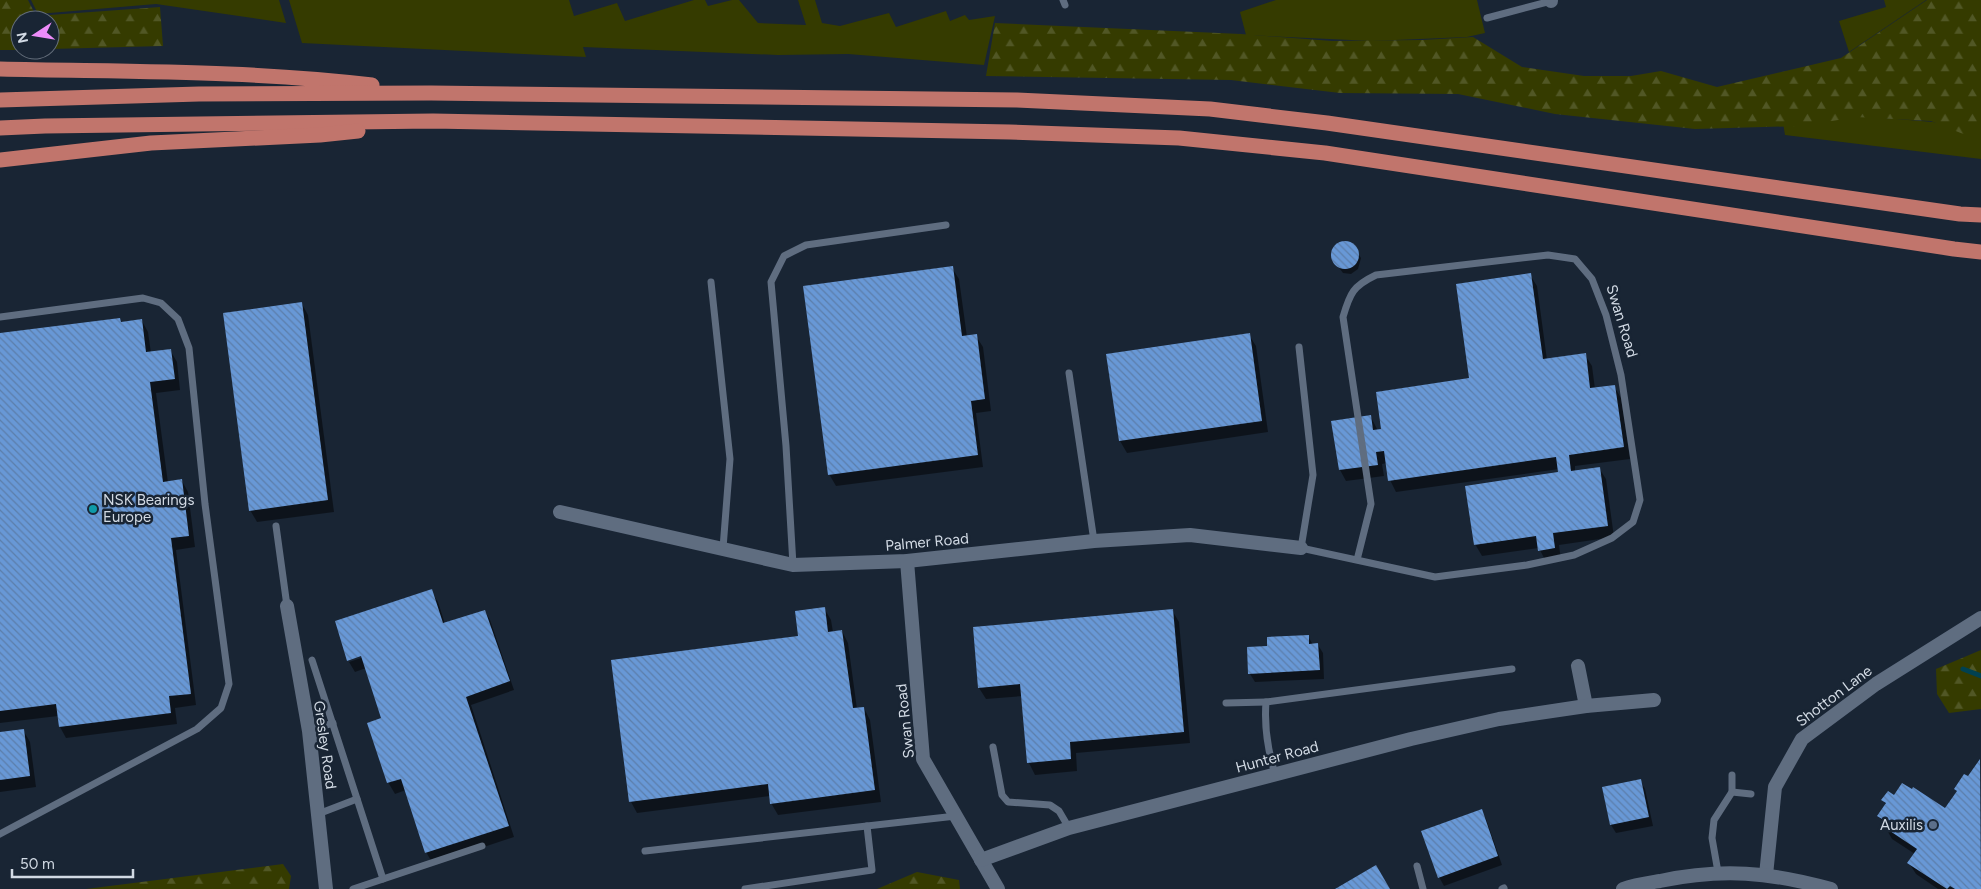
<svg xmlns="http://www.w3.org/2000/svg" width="1981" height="889" viewBox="0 0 1981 889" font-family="Figtree,sans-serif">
<defs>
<pattern id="forest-firs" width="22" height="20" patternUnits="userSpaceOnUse" patternTransform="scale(1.25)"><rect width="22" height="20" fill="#353b00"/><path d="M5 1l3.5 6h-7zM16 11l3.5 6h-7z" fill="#515725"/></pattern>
<pattern id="building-back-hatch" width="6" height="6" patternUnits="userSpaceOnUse" patternTransform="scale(1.25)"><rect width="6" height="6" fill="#6898d6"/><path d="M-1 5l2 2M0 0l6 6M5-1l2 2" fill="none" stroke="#5c7eaa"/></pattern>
</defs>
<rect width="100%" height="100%" fill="#192534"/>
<g fill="#353b00">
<polygon points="31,0 279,0 286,23 156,4 38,14"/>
<polygon points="289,0 569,0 574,16 617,3 625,21 694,0 705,0 708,6 732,0 739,0 758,23 806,25 798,0 815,0 822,23 840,26 889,13 896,27 946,11 950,21 965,15 969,20 995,16 984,65 848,54 778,55 583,47 586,57 302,43"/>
<polygon points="1276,0 1477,0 1485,33 1467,37 1372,41 1246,35 1240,12"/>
<polygon points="1884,0 1926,0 1849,52 1839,21 1886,7"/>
<polygon points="1860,116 1933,122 1981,132 1981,159 1785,135 1783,123"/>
</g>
<g fill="url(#forest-firs)">
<polygon points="0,0 28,0 36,16 160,7 163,46 50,49 50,20 20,20 20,50 0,50"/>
<polygon points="1927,0 1981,0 1981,132 1973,138 1931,121 1856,117 1802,126 1695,129 1555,114 1458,94 1340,93 1231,80 986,76 995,23 1241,34 1332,41 1422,40 1473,37 1522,67 1584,76 1631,76 1661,71 1717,87 1841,58"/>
<polygon points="1981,650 1981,709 1949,713 1937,694 1936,669"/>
<polygon points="283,864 291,876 289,889 86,889"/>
<polygon points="917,872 959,880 960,889 877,889"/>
</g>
<g fill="#0007">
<polygon points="1345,243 1352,245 1361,258 1358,269 1351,274 1343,273 1334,261 1333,252 1337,245"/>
<polygon points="952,268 959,279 967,337 976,336 983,347 991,411 976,413 983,467 836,486 829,474"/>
<polygon points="1530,275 1537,286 1547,360 1585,355 1592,366 1595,389 1614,386 1621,398 1630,459 1575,466 1575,471 1599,468 1606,479 1614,537 1559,545 1561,560 1546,562 1539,548 1482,556 1475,544 1560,473 1559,469 1396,492 1390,480 1387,463 1382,464 1384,476 1346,481 1340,470 1371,417 1378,431 1383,430 1470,380"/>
<polygon points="302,304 308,315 334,512 257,522 250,510"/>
<polygon points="120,319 122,323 142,321 148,332 151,353 170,350 177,362 180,390 156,393 168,483 182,481 188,492 195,547 176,550 196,705 175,708 177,724 66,738 60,727 58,716 0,723 0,334"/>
<polygon points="1249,335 1256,346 1268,432 1127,453 1120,441 1108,355"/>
<polygon points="431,591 438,602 445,624 485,611 490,620 514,690 471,705 514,837 433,864 426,852 406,790 395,794 388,782 383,719 366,668 355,672 349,662 367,656 366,653 349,659 349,661 336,622"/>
<polygon points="824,608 831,620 833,632 842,631 848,643 857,709 864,708 870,720 881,802 778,815 771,803 770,796 637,813 631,802 800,637"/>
<polygon points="1172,610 1179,622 1190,743 1076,753 1077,771 1035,775 1029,763 1023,696 986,699 979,688"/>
<polygon points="1308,636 1313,645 1318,645 1323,653 1324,679 1255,682 1250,674 1269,647"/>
<polygon points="23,730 30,742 36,787 0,792 0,733"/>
<polygon points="1980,761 1981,889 1938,889 1916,874 1909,863 1915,854 1892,839 1879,816 1886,805 1883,800 1894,797 1946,810 1957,792 1956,789 1968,778"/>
<polygon points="1640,780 1645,789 1653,826 1616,833 1611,825"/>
<polygon points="1481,811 1486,819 1502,865 1444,886 1439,877"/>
</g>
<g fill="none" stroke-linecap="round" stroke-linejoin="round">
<polyline stroke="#004151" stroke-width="5" points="1963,669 1981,676"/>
</g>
<g fill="url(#building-back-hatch)">
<circle cx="1345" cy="255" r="14"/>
<polygon points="953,266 962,336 977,334 985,399 971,401 978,455 828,475 803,286"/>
<polygon points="1531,273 1543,359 1586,353 1590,388 1615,385 1624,447 1569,455 1571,471 1600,467 1608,526 1553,533 1555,548 1538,551 1536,536 1474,545 1465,486 1558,472 1556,457 1388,481 1384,451 1376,452 1378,465 1339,470 1331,421 1371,415 1373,430 1381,429 1376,392 1469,378 1456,284"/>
<polygon points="302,302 328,500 249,511 223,313"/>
<polygon points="120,318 121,322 142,319 146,352 171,349 175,379 150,382 163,482 182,479 189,536 171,538 191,694 169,696 171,713 59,727 56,704 0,711 0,333"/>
<polygon points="1250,333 1262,421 1119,441 1106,354"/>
<polygon points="432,589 443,623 485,610 510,681 466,697 509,826 425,853 401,779 387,783 367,723 381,718 361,656 347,661 335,621"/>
<polygon points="825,607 828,632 842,630 853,708 864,707 875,790 770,804 768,784 629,802 611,660 798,636 795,611"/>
<polygon points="1173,609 1184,732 1070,742 1071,759 1027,763 1020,684 978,688 973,627"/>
<polygon points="1309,635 1309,644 1318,643 1320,670 1248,674 1247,647 1267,646 1267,637"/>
<polygon points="24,729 30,776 0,780 0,732"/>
<polygon points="1980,759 1981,889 1955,889 1950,886 1947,889 1907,863 1917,849 1884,827 1887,822 1877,816 1886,803 1881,800 1888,791 1894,795 1902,783 1912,789 1913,787 1945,808 1957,791 1954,789 1964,774 1968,776"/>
<polygon points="1641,779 1649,817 1610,825 1602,787"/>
<polygon points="1482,809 1498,856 1438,878 1421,831"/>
<polygon points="1376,865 1390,889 1335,889"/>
</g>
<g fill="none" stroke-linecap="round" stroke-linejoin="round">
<g stroke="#5f6d80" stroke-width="7">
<polyline points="1063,0 1065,5"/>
<polyline points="1487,18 1551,1"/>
<polyline points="711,282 730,459 723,548"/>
<polyline points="0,317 143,298 161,303 178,319 189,348 205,504 229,684 221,708 197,729 0,834"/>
<path d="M1299 347 1313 475 1301 548 1435 577 1527 565 1574 555 1612 538 1633 522 1640 500 1621 375 1606 315 1592 279 1575 259 1548 255 1376 275C1353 286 1350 293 1343 317L1371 504 1357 560"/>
<polyline points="1069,373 1094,541"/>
<polyline points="276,526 287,606"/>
<polyline points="793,565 786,446 771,282 784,256 806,245 946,225"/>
<polyline points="312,660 383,879"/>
<polyline points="1226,703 1266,702"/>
<polyline points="309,731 333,723"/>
<polyline points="993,747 1002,795 1008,802 1050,805 1059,811 1069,828"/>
<path d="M1275 774C1268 751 1264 727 1266 702L1512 669"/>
<polyline points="1732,792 1751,794"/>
<polyline points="318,814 357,799"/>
<polyline points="645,851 956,816"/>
<polyline points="1417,866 1423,889"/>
<polyline points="1718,872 1712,838 1714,820 1732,792 1732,775"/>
<polyline points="353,889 482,846"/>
<polyline points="745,889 872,870 867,826"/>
<polyline points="1502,889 1504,888"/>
</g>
<g stroke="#5f6d80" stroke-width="14">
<polyline points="1550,0 1551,1"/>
<polyline points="560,512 793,565 907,561 1094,541 1190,535 1301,548"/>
<polyline points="907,561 923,759 998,889"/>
<polyline points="287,606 309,731 326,889"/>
<polyline points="1578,666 1586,706"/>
<polyline points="981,860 1069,828 1411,739 1499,719 1586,706 1654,700"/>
<polyline points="1766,875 1775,787 1802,739 1876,684 1981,618"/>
<path d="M1623 889C1634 885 1648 883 1660 881 1722 868 1770 872 1831 889"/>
</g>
<g stroke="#c1756c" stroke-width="15">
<path d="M0 69C124 72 249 70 372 85"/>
<polyline points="0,100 199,94 431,93 1017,100 1210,109 1327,123 1960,214 1981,215"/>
<polyline points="0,128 45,126 433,121 1010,132 1179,138 1325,153 1954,249 1981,252"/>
<polyline points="0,160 151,143 320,135 358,131"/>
</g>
</g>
<circle fill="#0f9aa8" stroke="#192534" stroke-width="2" cx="93" cy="509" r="5"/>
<circle fill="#5c6f8a" stroke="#192534" stroke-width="2" cx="1933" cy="825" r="5"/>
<g text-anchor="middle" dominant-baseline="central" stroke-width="5" stroke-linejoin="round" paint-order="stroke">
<g font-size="15" fill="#d2dae4" stroke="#192534">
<text transform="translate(1622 321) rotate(73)">Swan Road</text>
<text transform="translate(927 542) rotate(-5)">Palmer Road</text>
<text transform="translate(1834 696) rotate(-37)">Shotton Lane</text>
<text transform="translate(905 721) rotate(-96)">Swan Road</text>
<text transform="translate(325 745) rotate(82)">Gresley Road</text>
<text transform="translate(1277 757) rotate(-15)">Hunter Road</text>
</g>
<g font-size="15" fill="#d2dae4" stroke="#192534" text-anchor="start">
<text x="103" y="500">NSK Bearings<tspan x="103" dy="17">Europe</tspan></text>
<text x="1923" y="825" text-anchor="end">Auxilis</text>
</g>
</g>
<g transform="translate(35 35) rotate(258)"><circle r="24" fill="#192534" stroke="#636d7a"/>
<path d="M0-4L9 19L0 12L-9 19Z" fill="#ed8cf9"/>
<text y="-8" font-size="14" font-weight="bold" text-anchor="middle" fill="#d2dae4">N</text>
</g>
<path d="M12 869v8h121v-8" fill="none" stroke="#d2dae4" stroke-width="2.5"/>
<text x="20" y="869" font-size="15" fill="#d2dae4" stroke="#192534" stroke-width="4" paint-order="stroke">50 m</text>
</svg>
